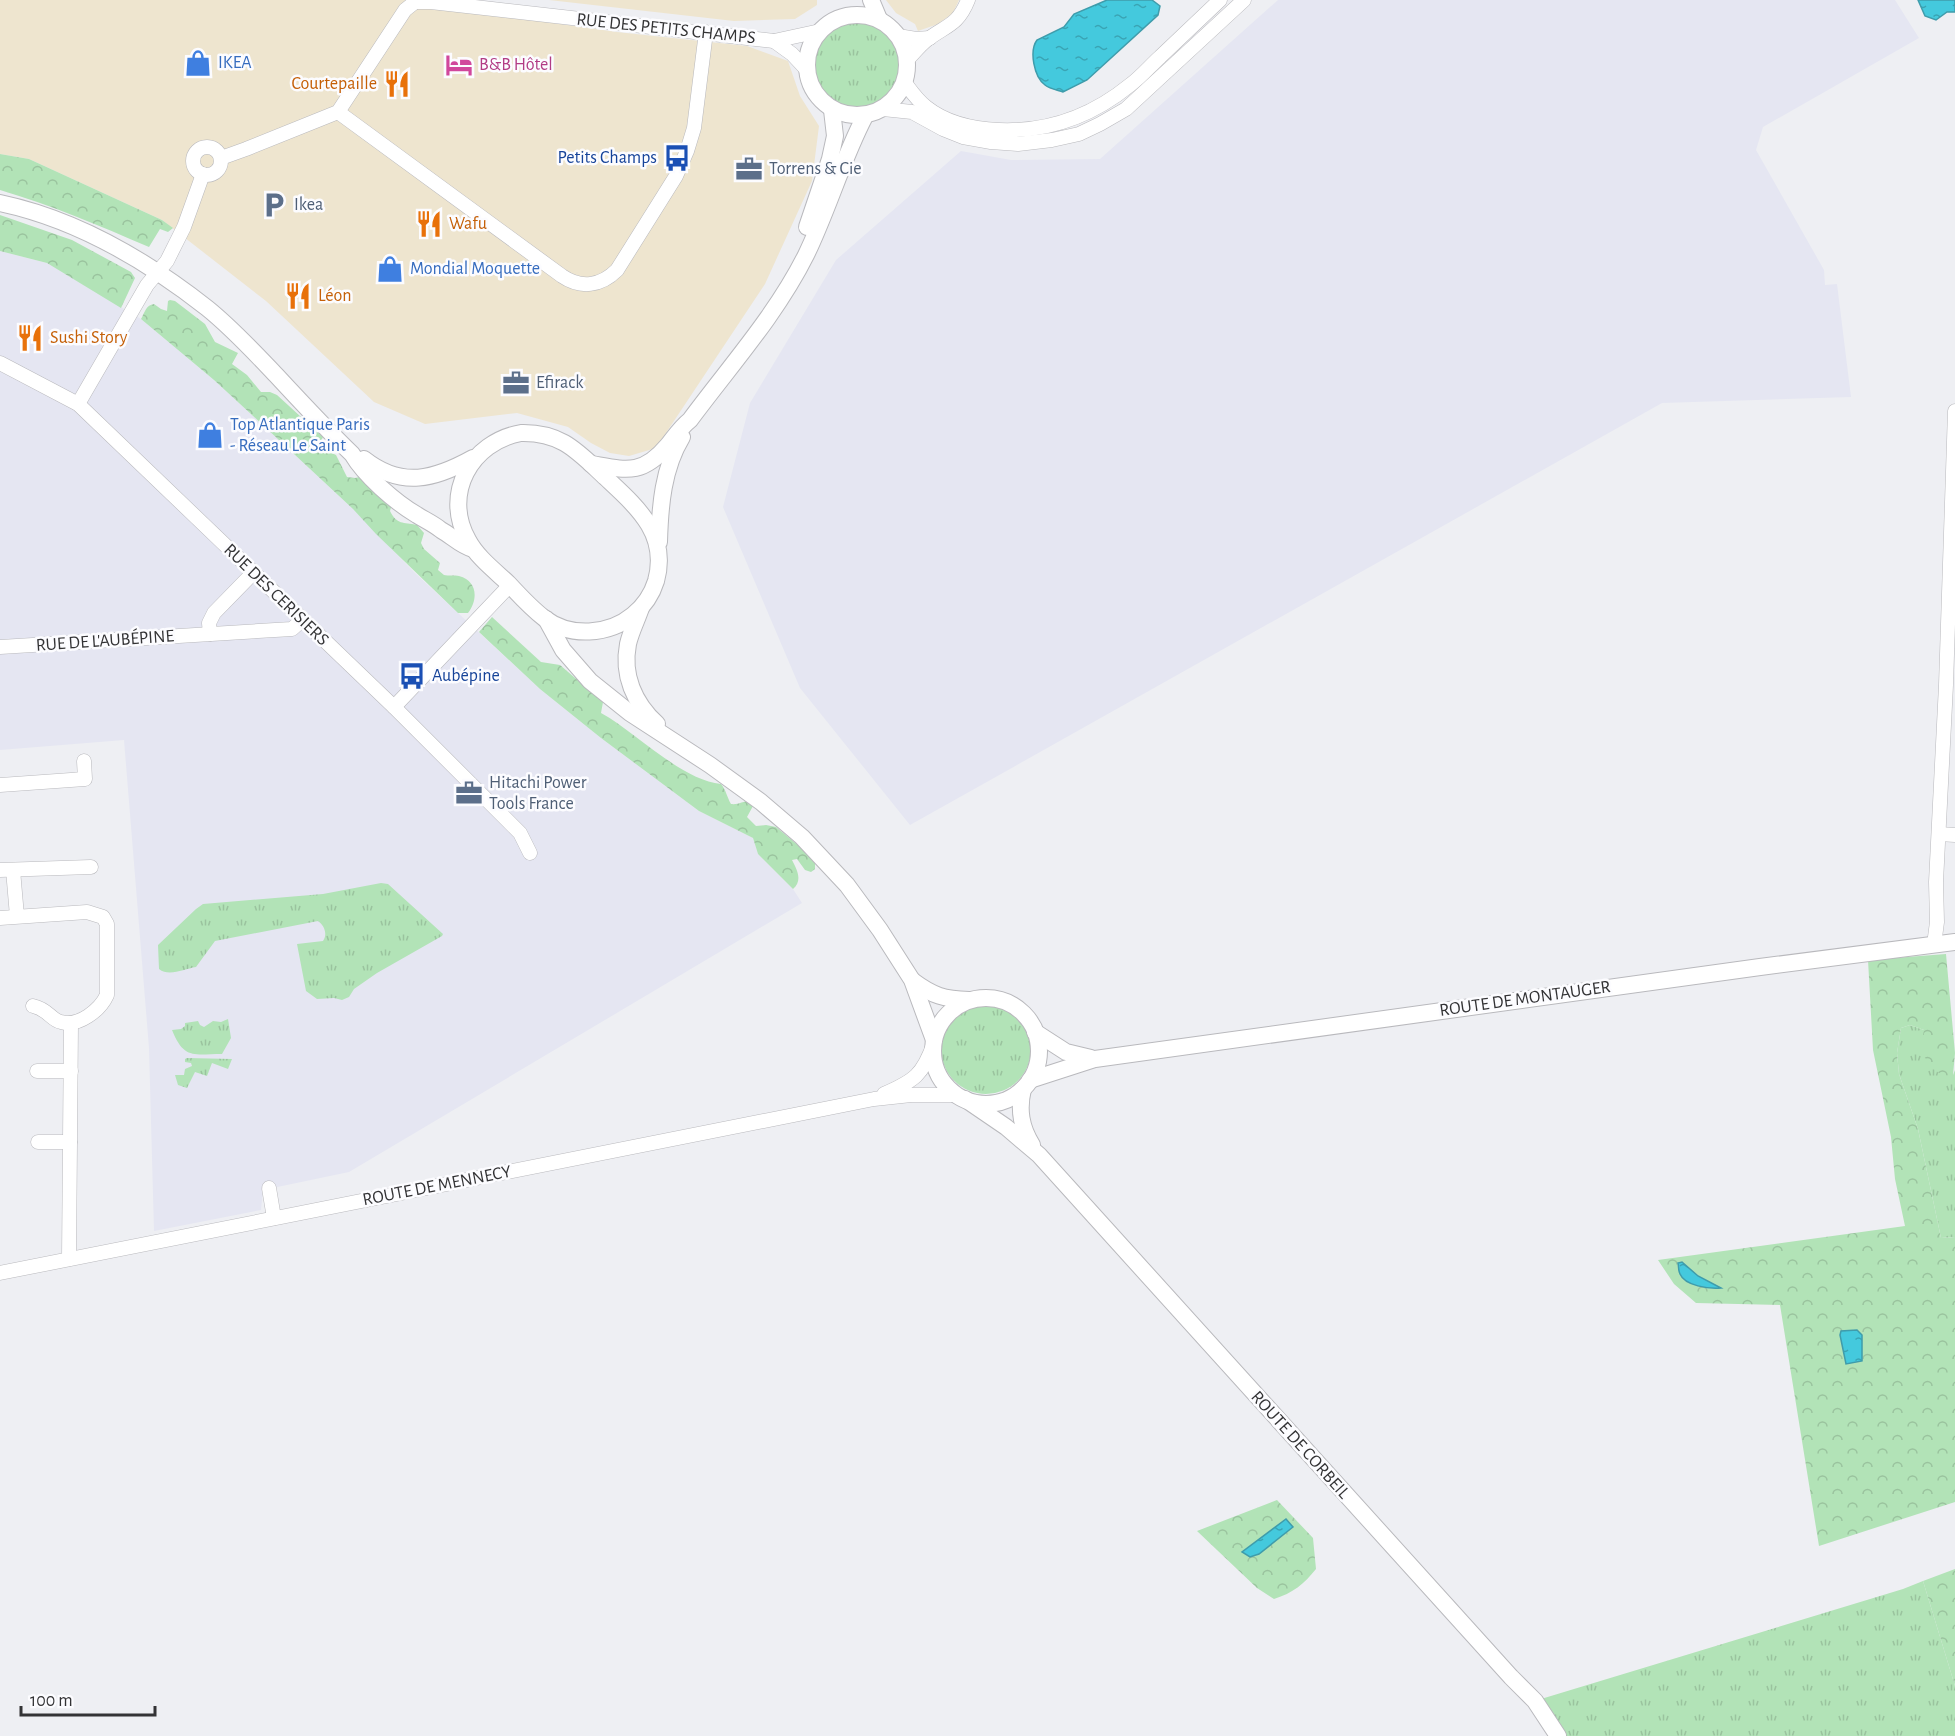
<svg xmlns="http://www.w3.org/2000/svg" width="1955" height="1736" viewBox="0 0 1955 1736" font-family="'Alegreya Sans',sans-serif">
<defs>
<pattern id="grass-tufts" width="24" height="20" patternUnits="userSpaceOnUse" patternTransform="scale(1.5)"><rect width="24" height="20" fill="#b2e3b7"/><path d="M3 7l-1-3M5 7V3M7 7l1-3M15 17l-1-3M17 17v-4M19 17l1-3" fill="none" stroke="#9ac39e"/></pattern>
<pattern id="forest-crowns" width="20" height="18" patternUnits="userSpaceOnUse" patternTransform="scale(1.5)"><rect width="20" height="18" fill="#b2e3b7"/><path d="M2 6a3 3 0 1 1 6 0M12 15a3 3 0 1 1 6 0" fill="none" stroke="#9ac39e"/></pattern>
<pattern id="water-ripples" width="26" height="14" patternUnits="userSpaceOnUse" patternTransform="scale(1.5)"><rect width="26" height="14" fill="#44c9dd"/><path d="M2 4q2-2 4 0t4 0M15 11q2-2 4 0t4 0" fill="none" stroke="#39a4b4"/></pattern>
</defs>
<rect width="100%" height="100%" fill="#eeeff3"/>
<g fill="#eee5cf">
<polygon points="0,0 412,0 413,3 617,32 747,46 788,61 800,96 819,126 812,181 765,284 656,448 629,456 610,453 591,443 568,427 517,413 425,424 374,402 266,301 162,220 29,159 0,154"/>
<polygon points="549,0 817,0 817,5 795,19 734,21"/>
<polygon points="886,0 959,0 953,13 938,24 918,31 915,24 896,13"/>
</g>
<g fill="#e5e6f2">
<polygon points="1278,0 1895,0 1919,38 1763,127 1756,150 1824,270 1825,285 1837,284 1851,397 1662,403 910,825 800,688 723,507 750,403 836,260 961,151 1011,160 1100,159"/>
<polygon points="0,251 47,263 141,319 214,380 252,415 353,509 414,572 540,689 601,738 699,811 753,838 758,854 793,889 802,903 349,1172 263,1190 261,1210 154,1231 149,1048 124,740 0,750"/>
</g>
<g fill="url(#grass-tufts)">
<circle cx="857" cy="65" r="44"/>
<path d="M381 883 388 884 443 934 442 936 377 973 354 989 349 997 342 1000 334 998 317 999 306 991 297 944 323 941C328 934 324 925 318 921L215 941 196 967C184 969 169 977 159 969L158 945 196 909 203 904 323 894Z"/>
<circle cx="986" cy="1049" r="45"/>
<path d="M228 1019 231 1038 222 1054C194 1054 184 1060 172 1030L181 1029 185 1026V1023L198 1021 200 1025 204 1027 213 1021 221 1022Z"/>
<polygon points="1910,1025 1924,1030 1953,1075 1955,1070 1955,1237 1941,1238 1918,1129 1899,1074 1897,1053 1901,1028"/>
<polygon points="185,1059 187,1058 232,1059 228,1069 212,1063 207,1076 195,1072 187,1088 178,1085 175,1075 184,1075 185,1069 192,1066 191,1063 185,1062"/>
<polygon points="1923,1581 1955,1686 1955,1736 1565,1736 1541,1699 1903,1589"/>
</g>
<g fill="url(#forest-crowns)" fill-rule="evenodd">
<path d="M0 154 29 159 162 220 173 228 168 232 160 229 149 247C100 226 51 205 0 190Z"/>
<polygon points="0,215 72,240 131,272 135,278 121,308 47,263 0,251"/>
<path d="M170 300 175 301 205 324 215 342 238 353 232 364 247 375 261 392H270L277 395 323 437 320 443 323 449 336 455 347 477 355 478 364 476 392 504 390 511C397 525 403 522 417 525L424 533 421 543 424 549 440 563 438 570 444 575C448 576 455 575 459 576 478 581 478 600 468 613H458L376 534 353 509 252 415 214 380 141 319C145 312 146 305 154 304L161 309 167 311 168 301Z"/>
<path d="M492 617 541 662 560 665 603 702 601 713C636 732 681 780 721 784 726 790 727 797 731 804 738 805 743 801 750 801L753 806 747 817 756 826 766 825 776 827 810 855 815 863V869L811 872 805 870 797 859 792 860C797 870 803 880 793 889L758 854 753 838 699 811 601 738 540 689 479 632Z"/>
<path d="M1946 954 1955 1053 1953 1075C1937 1079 1929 1062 1920 1051L1924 1030 1910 1025 1901 1028 1897 1053 1899 1074 1918 1129 1941 1238 1955 1237V1502L1819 1546 1780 1305 1696 1303 1674 1284 1658 1260 1905 1226 1895 1179 1891 1137 1873 1050 1868 960Z"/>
<path d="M1277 1500 1313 1538 1316 1569C1304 1584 1293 1593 1274 1599L1257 1588 1197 1531ZM1287 1520 1293 1527 1258 1554 1255 1556 1242 1552Z"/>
<polygon points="1955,1569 1955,1686 1923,1581"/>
</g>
<g fill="url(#water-ripples)" stroke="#3f9cab" stroke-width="1.5">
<path d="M1107 0H1152L1160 6 1158 15 1087 80 1063 92C1057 90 1050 89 1045 85 1034 77 1029 51 1037 40L1064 27 1074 14Z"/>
<polygon points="1918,0 1955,0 1955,12 1947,12 1936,20 1925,16"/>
<path d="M1682 1262 1698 1276 1721 1288C1709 1289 1685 1286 1680 1274 1678 1270 1679 1267 1678 1263Z"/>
<polygon points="1857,1330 1862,1335 1862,1361 1846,1364 1840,1335 1841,1331"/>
<polygon points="1286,1519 1293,1527 1259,1554 1250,1557 1242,1552"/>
</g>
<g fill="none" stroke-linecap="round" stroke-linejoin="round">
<defs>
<g id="minor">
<polyline points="415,2 431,2 774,41 820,31"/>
<polyline points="898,36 916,39 930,38"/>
<polyline points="774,41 792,54 806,69"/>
<path d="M907 60C914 53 920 45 928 39 947 25 958 25 968 0"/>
<path d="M905 83C911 91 917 100 926 107 946 123 974 129 999 130 1048 132 1092 116 1130 85 1141 77 1150 66 1160 57 1180 38 1200 19 1220 0"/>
<polyline points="883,109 912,112 943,129 963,137 991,142 1018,144 1052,140 1079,134 1100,124 1126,109 1244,0"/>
<path d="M338 112 562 276C581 289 601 286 617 270L676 176 687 151 694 128 706 32"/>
<circle cx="207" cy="161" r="14"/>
<polyline points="221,158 246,149 338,112 405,10 415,2"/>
<polyline points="0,363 78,404 394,707 520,833 530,853"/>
<polyline points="78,404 147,285 167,261 184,227 203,174"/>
<polyline points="210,634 209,623 214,613 253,573"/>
<polyline points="0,647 292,629 302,620"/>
<polyline points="394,707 510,585"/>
<polyline points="0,785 85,779 84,761"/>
<polyline points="1939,834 1955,835"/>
<polyline points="0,870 91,867"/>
<polyline points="13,870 17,916"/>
<path d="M0 918 87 912 103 917 107 924V995C100 1010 79 1027 61 1022 51 1020 48 1009 33 1006"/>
<polyline points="1934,945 1937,922 1936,882 1946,685 1955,411"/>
<polyline points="37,1071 71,1071"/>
<path d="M884 1094C914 1081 923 1075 934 1043"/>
<polyline points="38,1142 70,1142"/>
<polyline points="269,1188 274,1218"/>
<polyline points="69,1259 71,1023"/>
<polyline points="0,1273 874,1099 911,1095 957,1095"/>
</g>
<g id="major">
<polyline points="871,0 879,19"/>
<circle cx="857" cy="65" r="50"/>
<path d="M0 203C76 219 146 260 207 308 232 328 254 352 276 375 301 402 326 429 352 454 365 476 395 502 417 515 425 520 434 524 441 530 452 536 461 546 473 549"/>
<polyline points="807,227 830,159 835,136 832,110"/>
<path d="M521 433C562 432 578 452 606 478 637 507 669 534 656 581 652 594 644 606 633 615 609 635 570 638 544 618 531 608 519 595 508 583 494 570 477 557 468 540 442 494 471 442 521 433Z"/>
<path d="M364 459C402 489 435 479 473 458"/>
<path d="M591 464C626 470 642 476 668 445 675 436 681 427 690 420 730 366 776 315 806 255 828 210 842 160 865 116"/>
<path d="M659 542C660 506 663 468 682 437"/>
<path d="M641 608C637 620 631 631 628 644 622 675 634 703 657 724"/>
<polyline points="546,619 563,650 590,681 630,713 710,765 761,802 802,837 847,885 880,930 912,980 934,1040"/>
<path d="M913 981C933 996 944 999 969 1000"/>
<circle cx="986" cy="1051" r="53"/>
<polyline points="1035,1032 1066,1052 1091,1058"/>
<polyline points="1030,1080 1095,1059 1760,967 1955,942"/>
<path d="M1023 1089C1018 1110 1021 1127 1032 1145"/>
<polyline points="965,1099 1006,1127 1039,1155 1511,1677 1535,1701 1558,1736"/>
</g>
</defs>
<use href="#minor" stroke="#b9b9bd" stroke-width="15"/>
<use href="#major" stroke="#b9b9bd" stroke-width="18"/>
<use href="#minor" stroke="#fff" stroke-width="14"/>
<use href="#major" stroke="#fff" stroke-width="16"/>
</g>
<defs>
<symbol id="shop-bare" viewBox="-9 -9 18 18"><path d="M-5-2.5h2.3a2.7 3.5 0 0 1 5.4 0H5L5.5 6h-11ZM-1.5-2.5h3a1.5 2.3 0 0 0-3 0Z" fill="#3f7fe0" stroke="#fcfcff" stroke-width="2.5" paint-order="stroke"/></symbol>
<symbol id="hotel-bare" viewBox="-9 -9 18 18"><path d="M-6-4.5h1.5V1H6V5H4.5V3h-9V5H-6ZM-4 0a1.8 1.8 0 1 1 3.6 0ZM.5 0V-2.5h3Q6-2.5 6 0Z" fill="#d1479c" stroke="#fcfcff" stroke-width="2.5" paint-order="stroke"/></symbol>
<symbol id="restaurant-bare" viewBox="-9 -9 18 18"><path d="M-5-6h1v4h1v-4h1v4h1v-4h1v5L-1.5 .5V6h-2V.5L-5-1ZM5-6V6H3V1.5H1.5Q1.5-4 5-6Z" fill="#e8710a" stroke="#fcfcff" stroke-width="2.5" paint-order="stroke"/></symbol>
<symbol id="bus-bare" viewBox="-9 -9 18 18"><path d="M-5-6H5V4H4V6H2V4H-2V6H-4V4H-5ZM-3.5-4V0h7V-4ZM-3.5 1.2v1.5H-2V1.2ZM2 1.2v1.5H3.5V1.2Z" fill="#1a4fb4" stroke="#fcfcff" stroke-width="2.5" paint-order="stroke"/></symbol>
<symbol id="office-bare" viewBox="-9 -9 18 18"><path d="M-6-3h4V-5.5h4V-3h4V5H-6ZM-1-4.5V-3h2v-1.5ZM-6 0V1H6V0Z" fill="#5c6f8a" stroke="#fcfcff" stroke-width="2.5" paint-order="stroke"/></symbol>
<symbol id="parking-bare" viewBox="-9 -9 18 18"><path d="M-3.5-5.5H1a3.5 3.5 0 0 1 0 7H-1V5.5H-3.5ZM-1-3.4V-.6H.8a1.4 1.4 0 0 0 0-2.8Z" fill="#5c6f8a" stroke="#fcfcff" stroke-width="2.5" paint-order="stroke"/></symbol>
</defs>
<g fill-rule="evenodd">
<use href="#shop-bare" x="179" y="44" width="38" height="38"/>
<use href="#hotel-bare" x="440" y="46" width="38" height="38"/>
<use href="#restaurant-bare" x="378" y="65" width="38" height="38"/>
<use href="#bus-bare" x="658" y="139" width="38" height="38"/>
<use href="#office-bare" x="730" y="150" width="38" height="38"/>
<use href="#parking-bare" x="255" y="186" width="38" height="38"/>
<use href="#restaurant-bare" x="410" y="205" width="38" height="38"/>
<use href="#shop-bare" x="371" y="250" width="38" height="38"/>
<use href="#restaurant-bare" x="279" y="277" width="38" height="38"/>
<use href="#restaurant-bare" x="11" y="319" width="38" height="38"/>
<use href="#office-bare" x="497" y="364" width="38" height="38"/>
<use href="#shop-bare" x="191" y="416" width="38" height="38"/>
<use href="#bus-bare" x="393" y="657" width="38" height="38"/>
<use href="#office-bare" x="450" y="774" width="38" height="38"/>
</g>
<g text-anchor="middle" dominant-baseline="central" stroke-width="5" stroke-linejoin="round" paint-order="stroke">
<g font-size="18" fill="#333335" stroke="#fcfcff">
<text transform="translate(666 29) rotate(6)">RUE DES PETITS CHAMPS</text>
<text transform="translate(276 595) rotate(44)">RUE DES CERISIERS</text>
<text transform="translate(105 641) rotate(-4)">RUE DE L'AUBÉPINE</text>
<text transform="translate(1525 999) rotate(-8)">ROUTE DE MONTAUGER</text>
<text transform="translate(437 1186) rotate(-11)">ROUTE DE MENNECY</text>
<text transform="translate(1300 1445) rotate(48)">ROUTE DE CORBEIL</text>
</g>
<g font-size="18" fill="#366cbe" stroke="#fcfcff" text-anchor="start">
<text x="218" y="63">IKEA</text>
<text x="410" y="269">Mondial Moquette</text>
<text x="230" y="425">Top Atlantique Paris<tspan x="230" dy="21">- Réseau Le Saint</tspan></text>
</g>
<g font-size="18" fill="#b23c85" stroke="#fcfcff" text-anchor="start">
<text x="479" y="65">B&amp;B Hôtel</text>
</g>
<g font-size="18" fill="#c56008" stroke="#fcfcff" text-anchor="start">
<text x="377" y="84" text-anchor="end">Courtepaille</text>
<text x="449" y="224">Wafu</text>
<text x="318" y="296">Léon</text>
<text x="50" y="338">Sushi Story</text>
</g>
<g font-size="18" fill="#164399" stroke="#fcfcff" text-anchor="end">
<text x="657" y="158">Petits Champs</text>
<text x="432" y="676" text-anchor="start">Aubépine</text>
</g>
<g font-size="18" fill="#4e5e75" stroke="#fcfcff" text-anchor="start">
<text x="769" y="169">Torrens &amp; Cie</text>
<text x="294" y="205">Ikea</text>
<text x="536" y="383">Efirack</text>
<text x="489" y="783">Hitachi Power<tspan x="489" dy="21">Tools France</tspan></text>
</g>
</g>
<path d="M21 1706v9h134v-9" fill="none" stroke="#333335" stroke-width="3"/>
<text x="30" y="1706" font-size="18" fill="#333335" stroke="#fcfcff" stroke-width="4.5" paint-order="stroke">100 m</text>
</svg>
